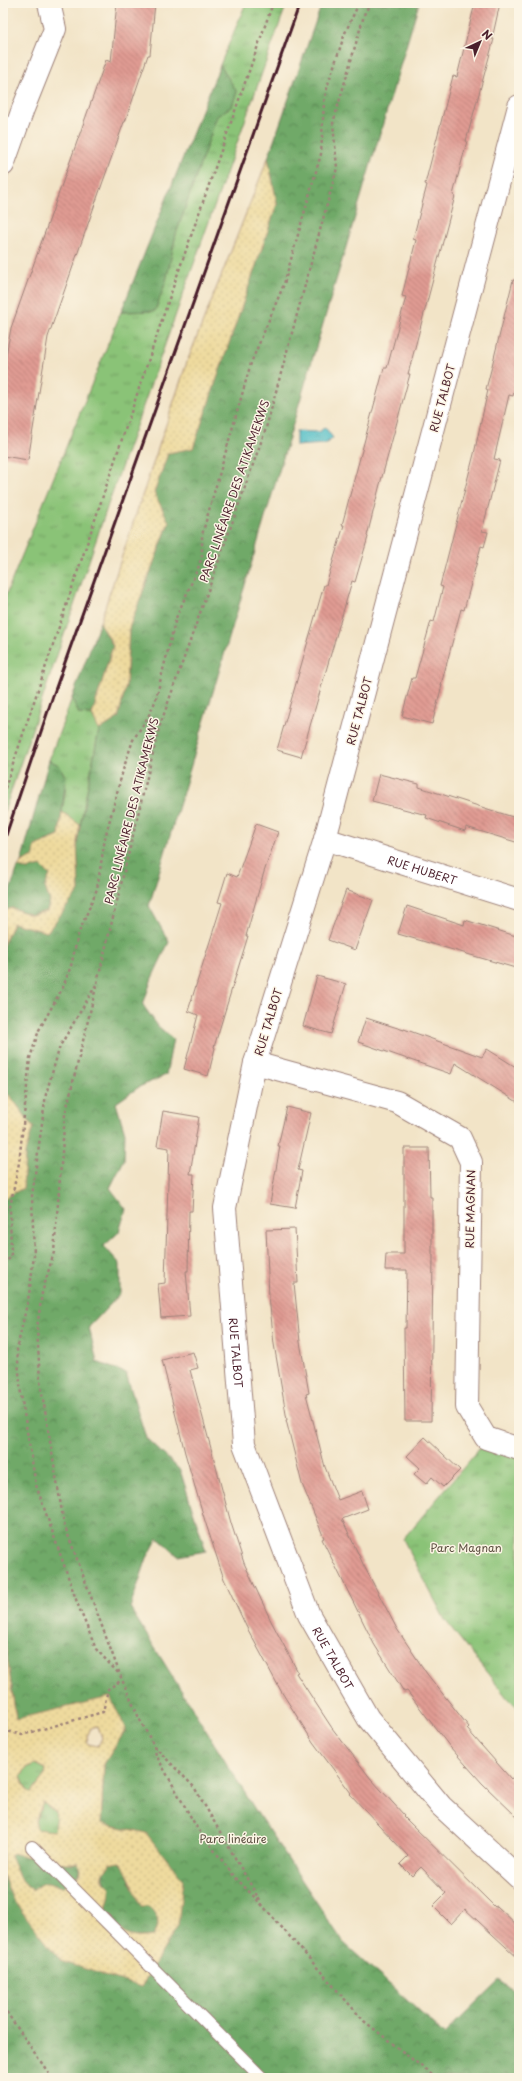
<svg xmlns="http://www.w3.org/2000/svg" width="522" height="2081" viewBox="0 0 522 2081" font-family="'Playpen Sans',sans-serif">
<defs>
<pattern id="grass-tufts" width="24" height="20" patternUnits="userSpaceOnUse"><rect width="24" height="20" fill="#8ac377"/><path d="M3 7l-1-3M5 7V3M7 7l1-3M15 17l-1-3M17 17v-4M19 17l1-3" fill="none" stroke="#739e62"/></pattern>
<pattern id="forest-crowns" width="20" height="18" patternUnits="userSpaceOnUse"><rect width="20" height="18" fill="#6fa968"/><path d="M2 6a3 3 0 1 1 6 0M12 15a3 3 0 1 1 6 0" fill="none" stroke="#5d8956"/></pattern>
<pattern id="sand-dots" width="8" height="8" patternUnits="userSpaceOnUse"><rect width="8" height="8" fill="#eeda9e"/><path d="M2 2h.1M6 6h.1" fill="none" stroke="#cebb88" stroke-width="1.8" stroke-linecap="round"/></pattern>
<pattern id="water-ripples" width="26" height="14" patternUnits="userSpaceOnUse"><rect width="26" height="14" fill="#50bec7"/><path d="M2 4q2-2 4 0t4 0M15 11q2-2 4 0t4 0" fill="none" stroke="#449aa2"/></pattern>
<pattern id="building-back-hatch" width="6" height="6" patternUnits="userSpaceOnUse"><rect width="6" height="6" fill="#e09b93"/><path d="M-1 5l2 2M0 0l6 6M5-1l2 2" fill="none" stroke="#b87e78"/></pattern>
</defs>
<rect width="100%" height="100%" fill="#fcf5e5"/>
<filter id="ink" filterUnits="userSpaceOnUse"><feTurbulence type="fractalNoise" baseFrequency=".025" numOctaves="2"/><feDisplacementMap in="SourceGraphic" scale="8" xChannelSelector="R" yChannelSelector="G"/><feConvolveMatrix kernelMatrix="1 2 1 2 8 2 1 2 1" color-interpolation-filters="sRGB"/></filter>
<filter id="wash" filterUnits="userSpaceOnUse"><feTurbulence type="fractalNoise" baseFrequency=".012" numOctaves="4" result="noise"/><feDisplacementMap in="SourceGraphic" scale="16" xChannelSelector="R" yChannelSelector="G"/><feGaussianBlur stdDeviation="0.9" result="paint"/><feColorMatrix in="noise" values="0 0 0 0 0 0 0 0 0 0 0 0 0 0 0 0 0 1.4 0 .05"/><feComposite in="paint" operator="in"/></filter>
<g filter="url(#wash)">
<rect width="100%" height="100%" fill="#f2e4c7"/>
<g fill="url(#grass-tufts)" stroke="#6a7151">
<polygon points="246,3 287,3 111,496 3,815 3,602 121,312 155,311 166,281 176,234 217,115 232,106 237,92 220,65"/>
<path d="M72 698 79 714 92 715 99 730 80 825 62 812C65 791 73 771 49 760Z"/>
<polygon points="486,1441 519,1451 519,1710 508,1699 445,1620 403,1539"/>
<polygon points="36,1764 46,1769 45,1775 31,1793 27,1790 21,1777 26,1768"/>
<polygon points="43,1803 56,1812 55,1831 37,1830 35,1821"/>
</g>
<g fill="url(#forest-crowns)" stroke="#5c644a">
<polygon points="322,3 419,3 149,906 169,942 152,978 143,1005 158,1026 173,1039 166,1075 139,1087 116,1103 125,1133 124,1160 110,1188 126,1209 119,1232 104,1246 120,1264 120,1294 89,1327 97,1362 126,1373 146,1438 180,1470 206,1551 178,1556 158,1538 147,1558 130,1608 256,1811 343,1942 444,2034 499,1980 519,1994 519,2078 3,2078 3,1875 13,1900 141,1987 178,1925 146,1833 101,1824 104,1764 126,1729 16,1719 3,1628 3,1199 23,1188 25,1153 33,1127 11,1097 3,1091 3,945 13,923 47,932 79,891 77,842 99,730 118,718 126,685 129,628 169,523 154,493 168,453 193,448 277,204 268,158"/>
<polygon points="220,65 237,92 232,106 217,116 176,234 166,281 155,311 121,312"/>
<polygon points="100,622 113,646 92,715 79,714 72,698"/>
<polygon points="49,760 59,765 66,778 59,836 45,841 34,856 21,862"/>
<polygon points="41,866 50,875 45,887 50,901 47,912 31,915 12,908 3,911 18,867 28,869"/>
<path d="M13 1853 27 1856 34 1853 54 1863H78C83 1875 72 1881 62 1888 46 1883 45 1879 32 1891L19 1877 10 1856Z"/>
<path d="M120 1862 129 1873 130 1882 158 1916 159 1925 154 1936C124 1940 121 1934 106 1910 107 1905 109 1898 109 1894 107 1878 98 1881 110 1864Z"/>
</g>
<g fill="url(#sand-dots)" stroke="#9c7c64" fill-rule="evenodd">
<polygon points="268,158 277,204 193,448 168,453 154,493 169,522 129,628 126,685 118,718 99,730 92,715 113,646 100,622 187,362"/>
<polygon points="62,812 80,825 77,842 79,891 47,932 13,923 3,945 3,911 12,908 31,915 47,911 50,901 45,887 50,875 41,866 28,869 18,867 21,862 34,856 35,846 59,836"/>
<polygon points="3,1091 11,1097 33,1127 25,1153 23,1188 3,1199"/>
<path d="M3 1628 16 1719 110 1697 126 1729 104 1764 101 1823 146 1833 183 1880 178 1925 141 1987 61 1961 13 1900 3 1875ZM98 1726 102 1738 98 1746 88 1744 87 1736 92 1727ZM36 1764 46 1769 45 1775 31 1793 27 1790 21 1777 26 1768ZM43 1803 56 1812 54 1831 37 1829 35 1821ZM13 1853 27 1857 34 1853 54 1863H78L80 1869 79 1875 62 1887C46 1883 45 1879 32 1891L19 1877 10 1856ZM120 1862C130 1875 134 1891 141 1906H149C158 1917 161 1922 154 1936 124 1940 121 1934 106 1910L111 1889 103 1881V1874L110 1864Z"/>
</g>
<polygon fill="url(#water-ripples)" stroke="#4d6e79" points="325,427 333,438 325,444 296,446 296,431 319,432"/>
<g id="blocks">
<g fill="url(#building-back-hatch)">
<polygon points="117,3 155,3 150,55 148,55 125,122 124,122 48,337 28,460 3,456 3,372 11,328 106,60 111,62"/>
<polygon points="475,3 500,3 492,39 494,39 466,141 467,141 453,195 455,196 408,374 410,374 379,488 367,536 368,537 355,582 352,581 301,757 277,750 324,585 326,585 344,525 342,525 384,368 387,368 406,297 402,296 416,240 413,239 427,185 425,184 453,76 457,77"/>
<polygon points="513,280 519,281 519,370 513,396 509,395 494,459 500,460 482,531 488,532 484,547 481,546 464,610 461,609 441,685 442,685 432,724 402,716 412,678 415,678 431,621 434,622 443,587 440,586 474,454 488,390 486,389 491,370"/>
<polygon points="379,774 419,784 419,787 519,819 519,843 466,827 465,831 426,818 427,815 372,801"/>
<polygon points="256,824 278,832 264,872 246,936 248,936 214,1047 215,1048 208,1076 184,1069 198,1015 188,1011 222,903 218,902 227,873 237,877"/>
<polygon points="346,890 373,900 355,950 328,940"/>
<polygon points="407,906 464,925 465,920 519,937 519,969 398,934"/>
<polygon points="317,976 346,984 331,1034 303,1026"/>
<polygon points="366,1018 404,1030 404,1029 482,1057 487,1049 519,1069 519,1103 455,1063 451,1074 358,1042"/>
<polygon points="287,1107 311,1113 298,1170 302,1171 295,1208 270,1204 280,1146 278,1146"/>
<polygon points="163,1111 199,1117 190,1174 194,1174 192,1211 189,1211 188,1271 186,1271 190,1316 161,1318 158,1284 165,1283 169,1148 157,1146"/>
<polygon points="404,1148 429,1148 430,1197 432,1197 432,1255 433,1255 431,1421 405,1421 404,1328 406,1328 407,1270 385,1270 386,1254 404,1254"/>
<polygon points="295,1229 298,1283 294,1283 300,1342 309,1393 306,1394 325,1467 338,1500 362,1491 368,1509 342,1519 363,1564 397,1629 427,1674 469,1727 467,1729 511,1779 519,1771 519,1819 482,1783 450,1747 407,1691 404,1692 374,1644 322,1539 324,1538 302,1484 286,1420 287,1420 274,1344 269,1297 266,1230"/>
<polygon points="193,1352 198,1368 190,1370 231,1523 244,1563 271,1621 298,1672 296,1673 332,1728 371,1779 404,1815 403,1816 495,1907 497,1906 519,1927 519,1959 465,1909 451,1924 433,1906 446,1893 421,1867 412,1876 400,1864 408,1856 350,1794 351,1793 313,1742 281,1691 246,1626 224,1579 205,1521 185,1453 162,1360"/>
<polygon points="425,1437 460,1470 443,1487 432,1477 426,1484 414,1474 420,1468 407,1456"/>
</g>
</g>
</g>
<g filter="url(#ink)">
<use href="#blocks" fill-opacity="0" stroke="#9e8279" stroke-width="1"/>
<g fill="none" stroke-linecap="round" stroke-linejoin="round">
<defs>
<polyline id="service" points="32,1847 262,2078"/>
<g id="minor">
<path id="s1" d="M519 106 325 839 255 1063 225 1208 244 1444 309 1615 368 1718 441 1806 519 1878"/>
<polyline points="3,165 23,109 55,29 49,3"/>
<path id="s2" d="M325 839 519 900"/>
<polyline points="255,1063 397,1102 460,1138 471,1162 467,1407 486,1438 519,1449"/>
</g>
</defs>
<use href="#service" stroke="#9e8279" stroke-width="14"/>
<use href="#minor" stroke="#9e8279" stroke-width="24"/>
<g stroke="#9e8279" stroke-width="2.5" stroke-dasharray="3 3" stroke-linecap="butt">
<polyline points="3,794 172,290 273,3"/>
<polyline points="96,985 60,1046 46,1094 32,1196 34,1256 29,1295 17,1349 21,1395 36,1485 78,1605 96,1649 120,1675"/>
<polyline points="3,1264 11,1257 10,1207 19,1163 30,1058 39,1030 63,987 71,966 78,935 97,889 105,838 123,770 133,740 148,717 155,702 176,618 199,566 202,556 202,535 251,363 284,284 321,154 324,102 328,84 345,33 359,3"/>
<polyline points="3,1730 22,1735 103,1712 108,1689 122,1680"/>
<polyline points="154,1746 156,1755 197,1828 234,1876 263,1906 364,2021 436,2078"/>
<polyline points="263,1906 194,1787 154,1746 140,1720 122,1680 64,1524 40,1381 37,1328 42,1293 54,1252 65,1115 159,728 266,428 337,168 333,123 365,12 371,3"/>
<polyline points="3,2007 52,2078"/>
</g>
<use href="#service" stroke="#fff" stroke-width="12"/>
<use href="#minor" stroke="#fff" stroke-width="22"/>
<polyline stroke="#4a1f2b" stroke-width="3" points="3,844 53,696 300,3"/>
</g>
</g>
<g text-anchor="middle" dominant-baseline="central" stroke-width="3" stroke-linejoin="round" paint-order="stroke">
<g font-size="11" fill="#4a1f2b" stroke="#fcf5e5">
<text transform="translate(442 398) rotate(-75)">RUE TALBOT</text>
<text transform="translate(234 491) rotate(-71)">PARC LINÉAIRE DES ATIKAMEKWS</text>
<text transform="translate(359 711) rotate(-75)">RUE TALBOT</text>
<text transform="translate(131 811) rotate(-76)">PARC LINÉAIRE DES ATIKAMEKWS</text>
<text stroke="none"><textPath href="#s2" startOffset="102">RUE HUBERT</textPath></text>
<text transform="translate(268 1022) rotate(-73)">RUE TALBOT</text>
<text transform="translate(470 1209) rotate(-89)">RUE MAGNAN</text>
<text stroke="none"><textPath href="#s1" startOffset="1286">RUE TALBOT</textPath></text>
<text stroke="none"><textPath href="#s1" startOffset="1610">RUE TALBOT</textPath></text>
</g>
<g font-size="11" fill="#5d5042" stroke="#fcf5e5">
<text x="466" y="1547">Parc Magnan</text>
<text x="233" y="1838">Parc linéaire</text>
</g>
</g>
<rect width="522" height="2081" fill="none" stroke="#fcf5e5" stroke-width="16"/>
<g transform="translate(480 42) rotate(44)" stroke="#fcf5e5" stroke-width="3" paint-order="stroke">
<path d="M0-3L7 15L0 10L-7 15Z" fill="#4a1f2b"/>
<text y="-6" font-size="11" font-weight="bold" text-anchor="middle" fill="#4a1f2b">N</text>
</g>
</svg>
